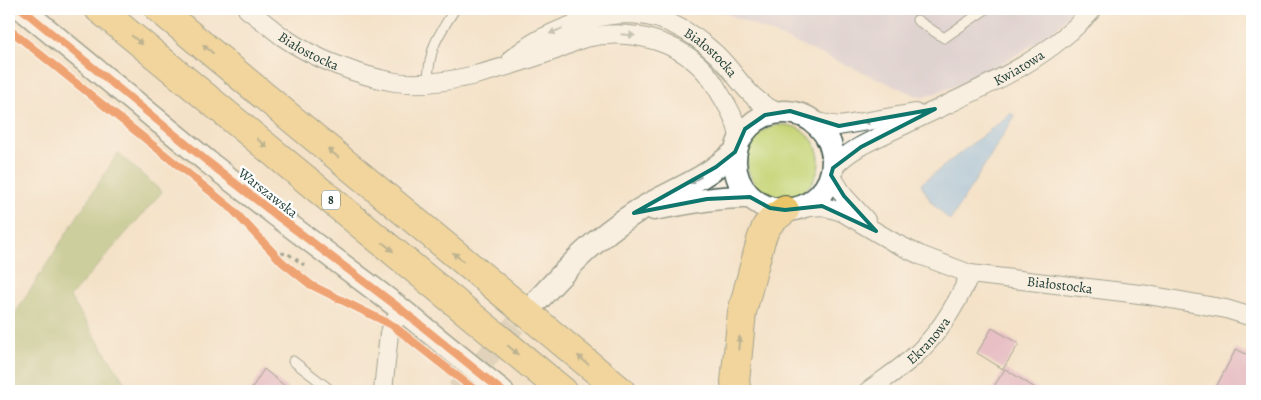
<svg xmlns="http://www.w3.org/2000/svg" width="1261" height="400" viewBox="0 0 1261 400" font-family="Alegreya,serif">
<rect width="100%" height="100%" fill="#fff"/>
<filter id="ink" filterUnits="userSpaceOnUse"><feTurbulence type="fractalNoise" baseFrequency=".02" numOctaves="2"/><feDisplacementMap in="SourceGraphic" scale="10" xChannelSelector="R" yChannelSelector="G"/><feConvolveMatrix kernelMatrix="1 2 1 2 8 2 1 2 1" color-interpolation-filters="sRGB"/></filter>
<filter id="wash" filterUnits="userSpaceOnUse"><feTurbulence type="fractalNoise" baseFrequency=".0096" numOctaves="4" result="noise"/><feDisplacementMap in="SourceGraphic" scale="20" xChannelSelector="R" yChannelSelector="G"/><feGaussianBlur stdDeviation="1.12" result="paint"/><feColorMatrix in="noise" values="0 0 0 0 0 0 0 0 0 0 0 0 0 0 0 0 0 1.4 0 .05"/><feComposite in="paint" operator="in"/></filter>
<g filter="url(#wash)">
<rect width="100%" height="100%" fill="#f4e2c8"/>
<polygon fill="#c6c0da" points="716,9 1074,9 1051,34 977,78 922,98"/>
<circle fill="#c6d476" stroke="#728855" cx="783" cy="161" r="36"/>
<polygon fill="#9cb667" stroke="#5e7a4e" points="118,153 162,192 70,297 130,391 9,391 9,323"/>
<polygon fill="#7ab7ed" stroke="#4c7a90" points="1011,113 1015,116 950,221 931,202 921,184"/>
<g id="blocks">
<g fill="#d795c1">
<polygon points="992,328 1019,344 1003,369 977,353"/>
<polygon points="1236,349 1252,357 1252,391 1214,391"/>
<polygon points="264,369 291,391 250,391"/>
<polygon points="1005,369 1040,391 991,391"/>
</g>
</g>
</g>
<g filter="url(#ink)">
<use href="#blocks" fill-opacity="0" stroke="#3f564a" stroke-width="1"/>
<g fill="none" stroke-linecap="round" stroke-linejoin="round">
<polyline stroke="#c9c1aa" stroke-width="22" stroke-dasharray="22 11" stroke-linecap="butt" points="457,391 536,301"/>
<defs>
<g id="service">
<polyline points="1073,9 1085,19"/>
<polyline points="917,20 944,38 986,9"/>
<path d="M428 82C429 48 437 37 455 9"/>
<polyline points="293,361 332,391"/>
</g>
<g id="minor">
<path id="s1" d="M247 9C259 18 271 28 283 37 313 58 359 76 395 82 443 89 507 67 553 51 564 47 574 41 585 38 632 27 688 42 715 85 725 103 737 118 739 139"/>
<path id="s2" d="M512 58C522 51 532 42 544 37 609 5 661 3 716 54 739 76 745 97 777 112"/>
<polyline points="802,115 821,123 839,126 915,113"/>
<path id="s3" d="M833 168C850 148 877 138 900 127 968 93 1042 67 1093 9"/>
<polyline points="831,175 844,196 866,220"/>
<path id="s4" d="M800 208 822 206 842 212 895 243 920 255 970 274 1148 295 1226 309 1252 317"/>
<polyline points="383,391 389,333 392,325 402,310"/>
<path id="s5" d="M868 391C883 380 898 370 911 359 938 336 956 306 970 274"/>
</g>
<g id="tertiary">
<polyline points="22,9 208,162 276,215 402,310 502,391"/>
<circle cx="784" cy="161" r="49"/>
<path d="M654 209C686 203 717 196 750 197"/>
<path d="M539 299C568 267 597 237 633 214 654 200 679 190 701 177 713 170 724 161 735 152"/>
</g>
<g id="trunk">
<polyline points="99,9 563,391"/>
<polyline points="159,9 621,391"/>
<polyline points="737,391 735,382 742,312 761,240 766,227 773,219 785,210"/>
</g>
</defs>
<use href="#service" stroke="#3f564a" stroke-width="11"/>
<use href="#minor" stroke="#3f564a" stroke-width="20"/>
<use href="#tertiary" stroke="#3f564a" stroke-width="25"/>
<use href="#trunk" stroke="#3f564a" stroke-width="30"/>
<polyline stroke="#3f564a" stroke-width="3" stroke-dasharray="4 4" stroke-linecap="butt" points="273,254 287,253 304,265"/>
<use href="#service" stroke="#fff" stroke-width="9"/>
<use href="#minor" stroke="#fff" stroke-width="18"/>
<use href="#tertiary" stroke="#fff" stroke-width="22"/>
<use href="#trunk" stroke="#edc569" stroke-width="28"/>
<defs>
<g id="cycleway">
<polyline points="22,9 208,162 276,215 402,310 502,391"/>
<polyline points="9,29 231,208 282,262 311,285 392,325 476,391"/>
</g>
</defs>
<use href="#cycleway" stroke="#fff" stroke-width="11"/>
<use href="#cycleway" stroke="#e8590c" stroke-width="8"/>
</g>
<defs><path id="oneway-solid" d="M-6-.8H1V-3.2L6.5 0L1 3.2V.8H-6Z" transform="scale(1.25)"/></defs>
<g fill="#8f9e9a">
<use href="#oneway-solid" transform="translate(556 31) rotate(157)"/>
<use href="#oneway-solid" transform="translate(628 35) rotate(5)"/>
<use href="#oneway-solid" transform="translate(870 121) rotate(170)"/>
<use href="#oneway-solid" transform="translate(695 180) rotate(152)"/>
</g>
<g fill="#7c7a4c">
<use href="#oneway-solid" transform="translate(137 40) rotate(40)"/>
<use href="#oneway-solid" transform="translate(208 49) rotate(-140)"/>
<use href="#oneway-solid" transform="translate(262 143) rotate(40)"/>
<use href="#oneway-solid" transform="translate(333 153) rotate(-140)"/>
<use href="#oneway-solid" transform="translate(388 247) rotate(40)"/>
<use href="#oneway-solid" transform="translate(458 257) rotate(-140)"/>
<use href="#oneway-solid" transform="translate(739 343) rotate(-84)"/>
<use href="#oneway-solid" transform="translate(513 350) rotate(40)"/>
<use href="#oneway-solid" transform="translate(583 360) rotate(-140)"/>
</g>
</g>
<path d="M0 0H1261V400H0ZM935 109 861 147 833 168 831 175 844 196 876 231 822 206 785 210 770 208 750 197 707 199 634 213 716 167 735 152 745 129 765 115 790 111 839 126Z" fill="#f4e2c8" fill-opacity=".55" fill-rule="evenodd"/>
<path fill="none" stroke="#0f766e" stroke-width="4" stroke-linejoin="round" d="M935 109 861 147 833 168 831 175 844 196 876 231 822 206 785 210 770 208 750 197 707 199 634 213 716 167 735 152 745 129 765 115 790 111 839 126Z"/>
<g text-anchor="middle" dominant-baseline="central" stroke-width="4.5" stroke-linejoin="round" paint-order="stroke">
<rect fill="#fff" stroke="#627771" stroke-width="1" x="322" y="190.5" width="18" height="19" rx="4"/>
<g font-size="12" font-weight="bold" fill="#1f3d34">
<text x="331" y="200">8</text>
</g>
<g font-size="14" fill="#1f3d34" stroke="#fff">
<text stroke="none"><textPath href="#s1" startOffset="75">Białostocka</textPath></text>
<text stroke="none"><textPath href="#s2" startOffset="220">Białostocka</textPath></text>
<text stroke="none"><textPath href="#s3" startOffset="212">Kwiatowa</textPath></text>
<text transform="translate(268 193) rotate(38)">Warszawska</text>
<text stroke="none"><textPath href="#s4" startOffset="276">Białostocka</textPath></text>
<text stroke="none"><textPath href="#s5" startOffset="79">Ekranowa</textPath></text>
</g>
</g>
<rect width="1261" height="400" fill="none" stroke="#fff" stroke-width="30"/>
</svg>
